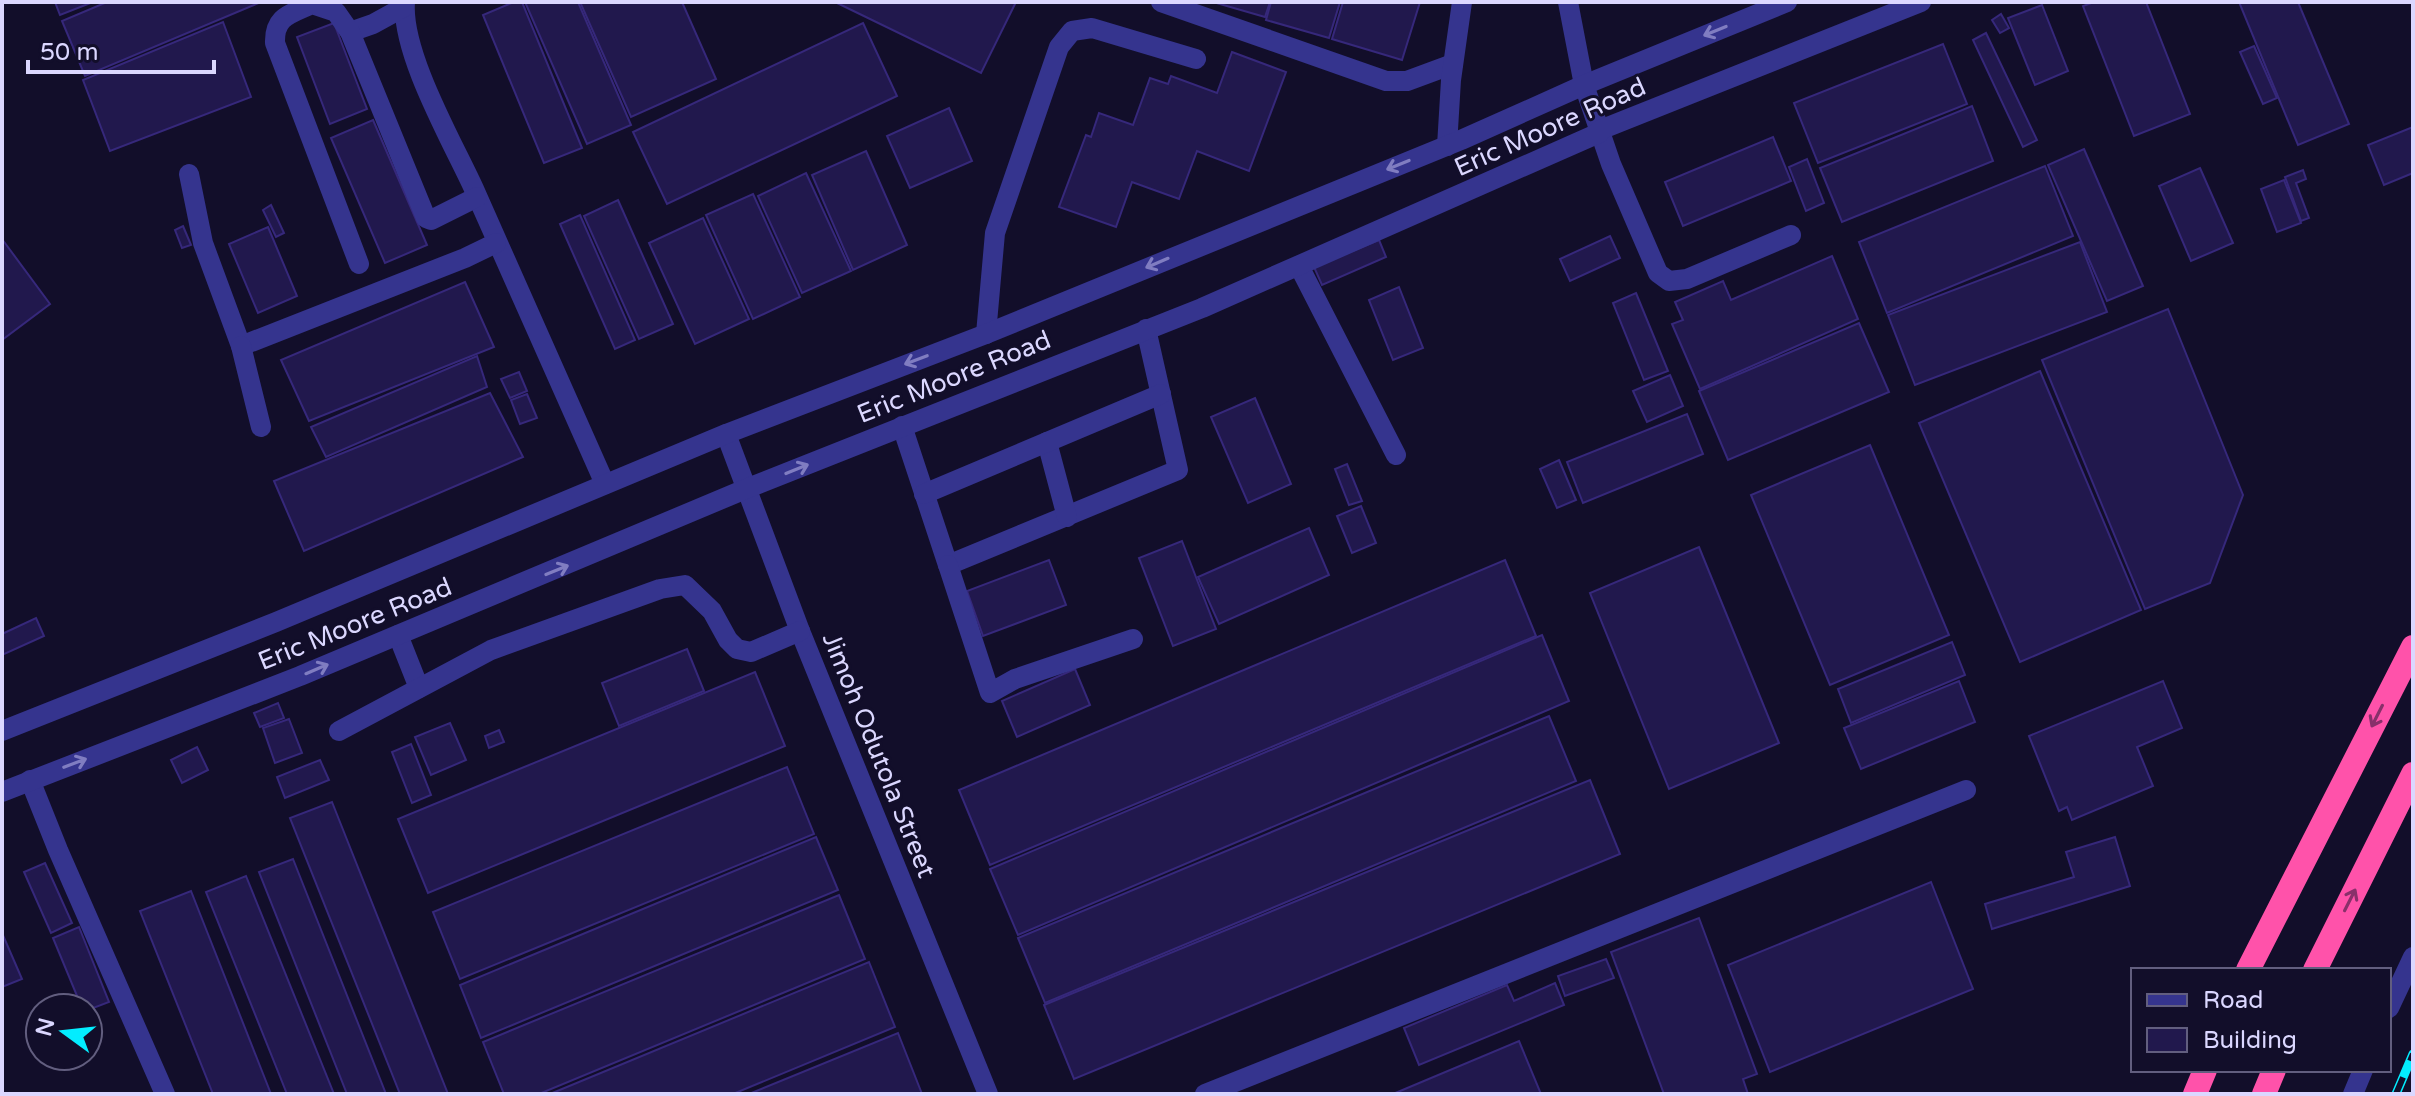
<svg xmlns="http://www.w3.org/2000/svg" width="2415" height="1096" viewBox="0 0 2415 1096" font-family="'Varela Round',sans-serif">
<rect width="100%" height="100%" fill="#120e2a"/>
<g fill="#21184d" stroke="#36287b" stroke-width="2">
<polygon points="55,2 93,2 60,15"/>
<polygon points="107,2 261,2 85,76 62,21"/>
<polygon points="514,2 522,2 582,148 544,163 483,15"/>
<polygon points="525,2 578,2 631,125 587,144"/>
<polygon points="580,2 682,2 716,79 631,117"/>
<polygon points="835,2 1016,2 981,73"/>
<polygon points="1213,2 1270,2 1265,17"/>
<polygon points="1271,2 1340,2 1329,38 1266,20"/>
<polygon points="1343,2 1420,2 1402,60 1332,39"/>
<polygon points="2094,2 2146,2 2190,114 2134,136 2083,6"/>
<polygon points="2239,2 2298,2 2349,124 2298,145"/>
<polygon points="2042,5 2068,71 2035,85 2008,18"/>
<polygon points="2001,14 2009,28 2000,33 1992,20"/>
<polygon points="223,22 251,97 110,151 83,80"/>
<polygon points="334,23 367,109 330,124 297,37"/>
<polygon points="863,23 897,96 667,204 633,132"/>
<polygon points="1986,33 2037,140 2023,147 1973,40"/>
<polygon points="1943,44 1967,104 1818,163 1794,103"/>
<polygon points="2254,46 2277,98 2263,104 2240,52"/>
<polygon points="1232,52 1286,72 1249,171 1197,151 1179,199 1132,182 1116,227 1059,207 1086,135 1091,137 1099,113 1133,125 1150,78 1168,84 1171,76 1217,93"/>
<polygon points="1972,106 1993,161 1842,222 1820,168"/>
<polygon points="949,108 972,161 910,188 887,136"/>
<polygon points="373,120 427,245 385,263 331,138"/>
<polygon points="2413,127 2413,173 2384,185 2368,145"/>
<polygon points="1773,137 1791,181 1683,226 1665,182"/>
<polygon points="2084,149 2143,286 2107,301 2048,165"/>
<polygon points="866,151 907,245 853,270 812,175"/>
<polygon points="1807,159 1824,203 1806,211 1789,167"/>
<polygon points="2045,166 2073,236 1887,313 1859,242"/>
<polygon points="2200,168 2233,243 2191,261 2159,186"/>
<polygon points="2303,170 2306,179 2296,183 2309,218 2301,221 2285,177"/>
<polygon points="806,173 851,271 802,293 758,196"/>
<polygon points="2284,180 2301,223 2277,232 2261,189"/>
<polygon points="753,194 800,297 753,319 706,215"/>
<polygon points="618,200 673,324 639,339 584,216"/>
<polygon points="271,205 284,233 276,237 263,210"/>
<polygon points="580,215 635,340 615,349 560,224"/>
<polygon points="703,218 749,319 695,344 649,243"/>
<polygon points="183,226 191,245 182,248 175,230"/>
<polygon points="268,227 297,296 258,313 229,244"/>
<polygon points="1610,236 1620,258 1570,281 1560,259"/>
<polygon points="2,239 50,304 2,340"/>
<polygon points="1379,240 1386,257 1322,285 1314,267"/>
<polygon points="2080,242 2107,312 1915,385 1888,315"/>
<polygon points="1832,256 1858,319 1700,389 1672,324 1683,320 1675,302 1723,281 1731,300"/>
<polygon points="465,282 494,347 309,421 281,360"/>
<polygon points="1399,287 1423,348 1393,360 1369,300"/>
<polygon points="1636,293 1668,371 1644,380 1613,303"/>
<polygon points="2168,309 2243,495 2210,583 2145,609 2042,360"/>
<polygon points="1859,323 1889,392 1728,460 1699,391"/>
<polygon points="477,356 487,387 326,457 311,427"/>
<polygon points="2040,371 2141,610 2020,662 1919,423"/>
<polygon points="519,372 527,391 510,398 501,379"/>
<polygon points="1670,375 1683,406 1647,422 1633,391"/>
<polygon points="490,393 523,457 304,551 274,481"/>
<polygon points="527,394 537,418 520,424 511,400"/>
<polygon points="1255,398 1291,484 1248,503 1211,417"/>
<polygon points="1687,414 1703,454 1583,503 1567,462"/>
<polygon points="1870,445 1949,635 1830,685 1751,495"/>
<polygon points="1559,460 1576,500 1557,508 1540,469"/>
<polygon points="1347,464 1362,501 1349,505 1335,469"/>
<polygon points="1361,506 1376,543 1352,553 1337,516"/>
<polygon points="1309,528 1329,575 1219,624 1198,577"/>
<polygon points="1182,541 1216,629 1173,646 1139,558"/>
<polygon points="1699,547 1779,743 1669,789 1590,593"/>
<polygon points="1049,560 1066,605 983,636 967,591"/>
<polygon points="1505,560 1536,636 990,865 959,790"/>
<polygon points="36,618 44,636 2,655 2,634"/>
<polygon points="1542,635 1569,701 1018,935 990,869"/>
<polygon points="1952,642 1965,675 1851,723 1838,689"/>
<polygon points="687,649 704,691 619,726 602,683"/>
<polygon points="1075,669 1090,705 1017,737 1002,701"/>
<polygon points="755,672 785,746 428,893 398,819"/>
<polygon points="1959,681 1975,722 1861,769 1844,728"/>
<polygon points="2163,681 2182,728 2137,747 2153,786 2072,820 2067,807 2059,811 2029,736"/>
<polygon points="278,703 284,718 260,727 254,713"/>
<polygon points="1549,716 1576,781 1045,1003 1018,938"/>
<polygon points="289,719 302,753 275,763 263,728"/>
<polygon points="450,723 466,760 431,775 415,737"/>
<polygon points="499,730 504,742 489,748 485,736"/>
<polygon points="411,744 431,795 412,803 392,752"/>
<polygon points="197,747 208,770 182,783 171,760"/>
<polygon points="320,760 329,780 285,798 277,777"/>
<polygon points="787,767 814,834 460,979 433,912"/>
<polygon points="1590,780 1620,854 1074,1079 1044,1005"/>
<polygon points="332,802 448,1094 400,1094 290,818"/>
<polygon points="816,837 838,890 481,1038 460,985"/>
<polygon points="2115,837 2130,886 1992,929 1985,904 2074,877 2066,852"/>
<polygon points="293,859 386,1094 347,1094 259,872"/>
<polygon points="45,863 72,923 51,933 24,872"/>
<polygon points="246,876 334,1094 287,1094 206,892"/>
<polygon points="1931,882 1973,989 1770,1072 1728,965"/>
<polygon points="191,891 271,1094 213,1094 140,911"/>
<polygon points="839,895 865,959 539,1094 504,1094 483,1042"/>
<polygon points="1699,918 1757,1074 1743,1079 1748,1094 1664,1094 1611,952"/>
<polygon points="79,927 109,1002 88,1010 82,1008 53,938"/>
<polygon points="2,933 22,979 2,987"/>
<polygon points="1606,959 1614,978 1565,996 1558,976"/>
<polygon points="869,962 895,1027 733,1094 550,1094"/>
<polygon points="1555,983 1564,1005 1419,1065 1404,1028 1507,985 1514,1001"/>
<polygon points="898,1033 922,1094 749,1094"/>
<polygon points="1519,1041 1541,1094 1393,1094"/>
</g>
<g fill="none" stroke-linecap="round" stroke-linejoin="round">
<g stroke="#35348e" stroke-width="20">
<path d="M405 2C401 53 452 141 474 189 518 287 561 386 605 484"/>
<polyline points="1161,2 1386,81 1407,81 1453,64"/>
<polyline points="1568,2 1584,85 1611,164 1658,273 1669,281 1687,279 1791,235"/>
<polyline points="350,32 373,24 404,7"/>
<polyline points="1447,146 1451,80 1462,2"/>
<polyline points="189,174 203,243 241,346 465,258 496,243"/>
<path d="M359 264 275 43C274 16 291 14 312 4L336 12 350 32 426 218 431 220 477 197"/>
<polyline points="1299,266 1396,455"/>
<polyline points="986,334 995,233 1059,47 1072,31 1092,28 1196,59"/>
<polyline points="241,346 261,427"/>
<polyline points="902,426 948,565 1178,470 1146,329"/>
<polyline points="726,434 800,631 988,1094"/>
<polyline points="1047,442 1067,517"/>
<polyline points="924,494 1161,394"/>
<polyline points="948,565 990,693 1015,679 1133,639"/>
<polyline points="398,635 419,688"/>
<polyline points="2,731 276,622 726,434 986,334 1461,140 1584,85 1787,2"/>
<polyline points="339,731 491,650 660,589 685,585 712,611 728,640 737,649 751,652 800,631"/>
<polyline points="30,780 58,850 165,1094"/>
<polyline points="2,792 300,676 748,488 1202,308 1599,133 1600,130 1921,2"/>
<polyline points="2389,1008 2413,957"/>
<polyline points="1205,1094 1966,790"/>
<polyline points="2353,1094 2363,1070"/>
</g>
<g stroke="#ff52aa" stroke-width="24">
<polyline points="2248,970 2413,647"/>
<polyline points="2315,970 2413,774"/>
<polyline points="2195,1094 2205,1070"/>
<polyline points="2264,1094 2274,1070"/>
</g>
<defs>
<polyline id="rail" points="2396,1094 2413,1054"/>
</defs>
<use href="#rail" stroke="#03edff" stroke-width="9"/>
<use href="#rail" stroke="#120e2a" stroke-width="6" stroke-dasharray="18" stroke-linecap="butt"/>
</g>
<defs><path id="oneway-shaft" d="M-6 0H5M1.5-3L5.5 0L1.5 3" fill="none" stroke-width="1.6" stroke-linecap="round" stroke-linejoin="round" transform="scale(2)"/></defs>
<g stroke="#807dc1">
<use href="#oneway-shaft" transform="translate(1715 31) rotate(158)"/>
<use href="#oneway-shaft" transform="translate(1398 165) rotate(158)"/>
<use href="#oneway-shaft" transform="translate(1157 263) rotate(157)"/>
<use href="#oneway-shaft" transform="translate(916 360) rotate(159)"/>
<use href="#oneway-shaft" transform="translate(797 469) rotate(-22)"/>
<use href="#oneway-shaft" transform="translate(557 570) rotate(-22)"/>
<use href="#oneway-shaft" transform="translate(317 669) rotate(-23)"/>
<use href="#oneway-shaft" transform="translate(75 763) rotate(-21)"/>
</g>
<g stroke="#88306a">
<use href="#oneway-shaft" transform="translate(2377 716) rotate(117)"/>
<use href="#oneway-shaft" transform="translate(2350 900) rotate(-63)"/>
</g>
<g text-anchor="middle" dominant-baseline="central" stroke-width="6" stroke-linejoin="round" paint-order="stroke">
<g font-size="26" fill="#dbd7ff" stroke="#120e2a">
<text transform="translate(1550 127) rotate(-24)">Eric Moore Road</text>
<text transform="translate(954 377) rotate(-22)">Eric Moore Road</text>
<text transform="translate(355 624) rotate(-22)">Eric Moore Road</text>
<text transform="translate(879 755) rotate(68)">Jimoh Odutola Street</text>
</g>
</g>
<rect width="2415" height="1096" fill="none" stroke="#dbd7ff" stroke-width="8"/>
<rect x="2131" y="968" width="260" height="104" fill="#120e2a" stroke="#625e7f" stroke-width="2"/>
<rect x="2147" y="994" width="40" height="12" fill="#35348e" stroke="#625e7f" stroke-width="2"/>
<text x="2203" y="1008" font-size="24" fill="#dbd7ff">Road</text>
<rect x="2147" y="1028" width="40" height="24" fill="#21184d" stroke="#625e7f" stroke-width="2"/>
<text x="2203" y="1048" font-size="24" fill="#dbd7ff">Building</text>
<g transform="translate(64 1032) rotate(285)"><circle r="38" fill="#120e2a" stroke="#625e7f" stroke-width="2"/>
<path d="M0-6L14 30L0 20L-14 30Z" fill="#03edff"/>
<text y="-12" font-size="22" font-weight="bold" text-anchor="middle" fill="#dbd7ff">N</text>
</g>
<path d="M28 60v12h186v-12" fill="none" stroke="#dbd7ff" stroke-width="4"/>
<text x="40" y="60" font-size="24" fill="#dbd7ff" stroke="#120e2a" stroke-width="6" paint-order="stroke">50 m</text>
</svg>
